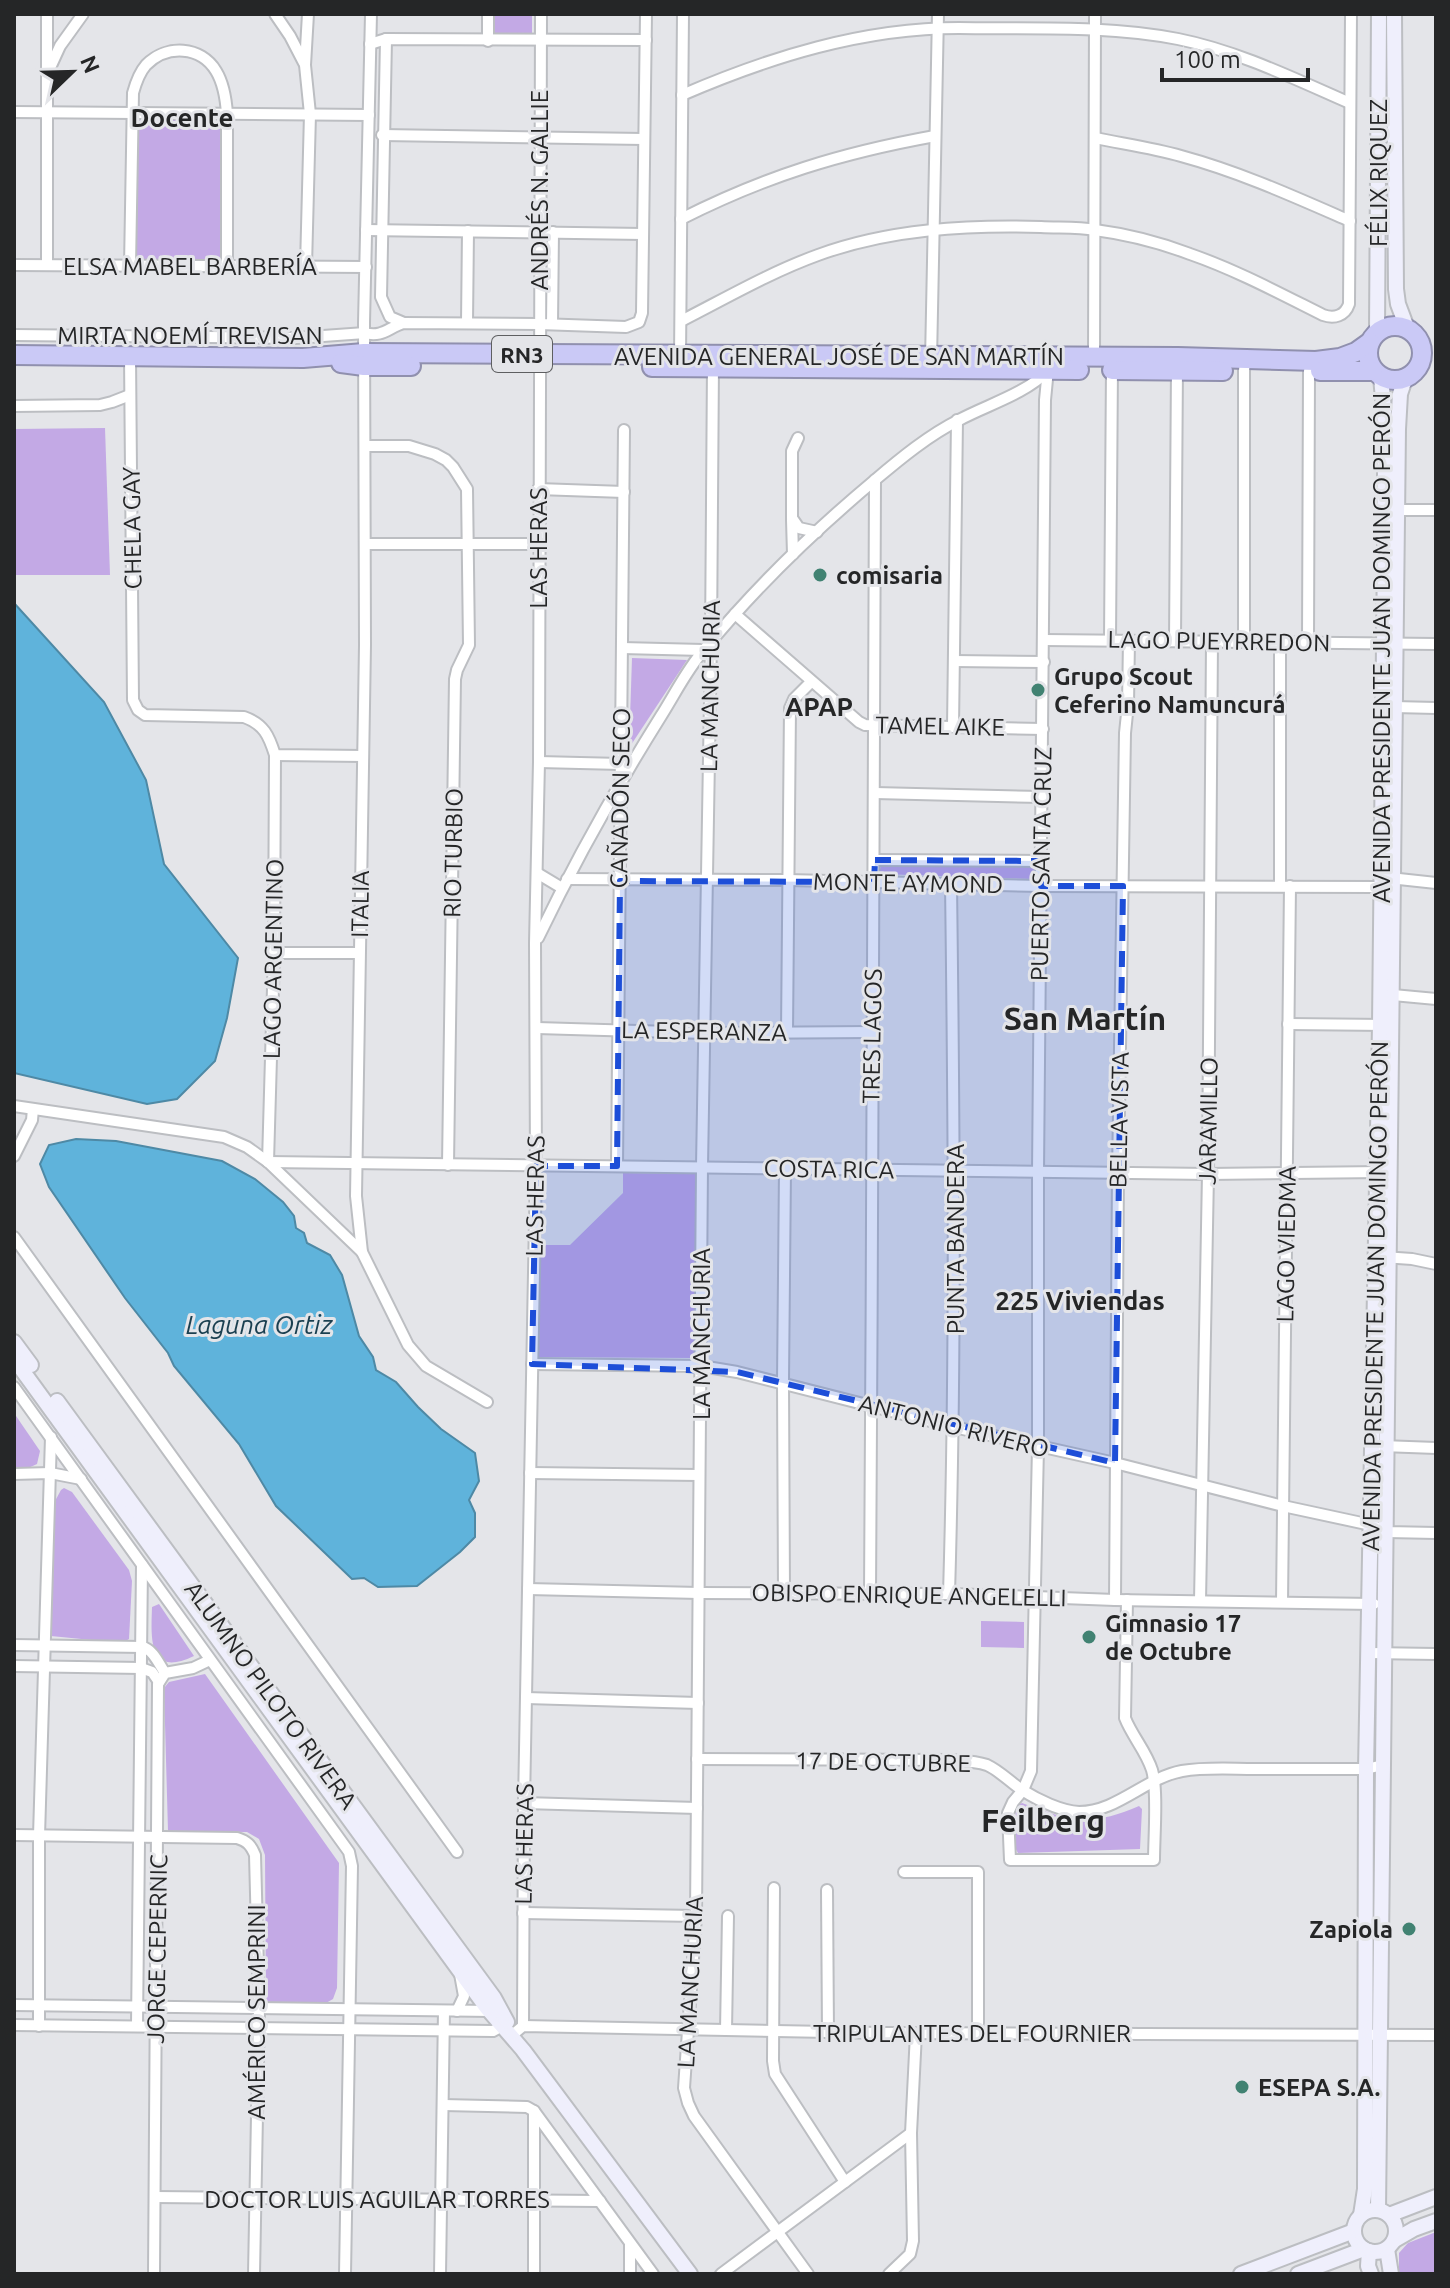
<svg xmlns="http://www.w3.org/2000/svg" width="1450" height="2288" viewBox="0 0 1450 2288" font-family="Ubuntu,sans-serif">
<rect width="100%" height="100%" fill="#e4e5e9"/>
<g fill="#c3a9e5">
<polygon points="493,14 532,14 532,36 492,36"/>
<polygon points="137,119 222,121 221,260 137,261"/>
<polygon points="105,428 110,575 14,575 14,429"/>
<polygon points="632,658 687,660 629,748"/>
<polygon points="881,865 1036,867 1033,879 879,874"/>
<polygon points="623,1173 696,1174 694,1358 537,1357 538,1245 570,1245 623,1193"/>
<polygon points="14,1413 40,1451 37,1464 24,1470 14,1470"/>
<polygon points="64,1488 72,1492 129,1570 132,1581 129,1639 122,1643 51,1636 55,1501 61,1490"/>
<path d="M159 1604 194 1656C148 1678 151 1639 152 1607Z"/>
<polygon points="981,1621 1024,1622 1024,1648 981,1647"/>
<polygon points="205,1674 339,1863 337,1988 333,1999 326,2003 266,2002 265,1855 259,1839 247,1832 168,1831 164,1688 169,1682"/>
<path d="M1022 1803C1069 1821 1091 1827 1139 1806L1142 1809 1140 1849 1018 1853 1014 1846 1016 1806Z"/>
<polygon points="1436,2232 1436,2274 1399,2274 1399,2253 1408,2243"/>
</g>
<g fill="#5fb3db" stroke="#4e89a5" stroke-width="2">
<polygon points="14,603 104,702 146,780 164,864 238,958 227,1018 215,1061 177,1099 147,1104 14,1073"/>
<polygon points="76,1139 116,1141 222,1161 255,1179 283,1202 294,1216 296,1228 304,1233 307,1243 330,1255 342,1275 359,1336 373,1357 376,1370 396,1382 418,1407 441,1429 475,1453 479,1481 469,1500 475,1513 475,1537 460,1552 417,1586 378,1587 364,1578 352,1579 276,1506 239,1444 174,1366 168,1353 125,1298 49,1187 40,1164 49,1145"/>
</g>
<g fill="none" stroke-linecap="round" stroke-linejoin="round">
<defs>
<g id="street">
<polyline points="47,14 47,265"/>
<polyline points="275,14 290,36 304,63"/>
<polyline points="371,14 364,323 365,645 356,1196 362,1252 408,1345 426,1366 487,1402"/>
<polyline points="488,14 488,41"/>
<polyline points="386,39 381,297 390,317 404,323"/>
<polyline points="370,44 386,39 646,40"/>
<polyline points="49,70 60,46 83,14"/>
<path d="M682 95C770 57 863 28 959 28 1031 29 1107 25 1178 39 1238 51 1295 79 1350 103"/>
<polyline points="14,112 369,115"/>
<polyline points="382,135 644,139"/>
<path d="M1095 138C1124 144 1153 148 1181 156 1240 172 1295 197 1350 221"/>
<path d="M681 219C766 176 841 153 935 136"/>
<polyline points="366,230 643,234"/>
<polyline points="14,265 366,267"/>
<path d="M130 266 133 93C136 82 139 73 146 65 167 44 201 46 216 71 224 84 226 99 227 114V266"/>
<polyline points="306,266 310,114 305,65 308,14"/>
<path d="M681 321C726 298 771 272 818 255 889 229 966 225 1041 227 1059 228 1078 227 1095 230 1126 234 1161 243 1190 254 1236 270 1279 293 1323 315 1334 319 1345 316 1349 304L1351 14"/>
<polyline points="467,323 468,231"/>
<polyline points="552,324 553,232"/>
<path d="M14 335 295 338 365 333C382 338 389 327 404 323L539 324 626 327 639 322 642 313 646 14"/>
<path d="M130 356 133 700 138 710 145 715 244 717C264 724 269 736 275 755L363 756"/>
<polyline points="680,357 683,14"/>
<polyline points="1094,357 1095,14"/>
<polyline points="931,360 938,14"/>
<polyline points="713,363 711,642 702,1166 696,1916 684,2088 688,2103 694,2116 808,2274"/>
<path d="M1048 369 1045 400 1038 1172V1447L1031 1771 1023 1790 1013 1802 1008 1813 1010 1860H1154C1154 1837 1158 1790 1152 1770 1146 1751 1132 1736 1125 1718L1127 1600"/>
<polyline points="14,406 100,405 112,402 130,395"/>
<polyline points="798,438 792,451 792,518 799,528 817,532"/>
<polyline points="365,446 409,446 435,454 446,460 453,467 467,489 469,645 457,670 455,679 448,1165"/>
<polyline points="538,489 624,492"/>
<polyline points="1391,510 1436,510"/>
<polyline points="792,520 793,554"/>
<polyline points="365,544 538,544"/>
<polyline points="735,614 859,722 865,725 1043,729"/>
<polyline points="1044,640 1436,644"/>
<polyline points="1110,640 1112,366"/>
<polyline points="1175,641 1177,367"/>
<polyline points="1244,642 1244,371 1245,359"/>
<polyline points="1280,642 1280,886"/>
<polyline points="1308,642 1309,371"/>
<polyline points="622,648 703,650"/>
<polyline points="954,661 1044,662"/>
<polyline points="1394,707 1436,708"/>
<polyline points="953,727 957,420"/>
<polyline points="539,762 621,764"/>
<polyline points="875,793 1042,797"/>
<polyline points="875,860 1041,861"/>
<polyline points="537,873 562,888"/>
<polyline points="567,879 788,880 1041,886 1380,887 1399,879 1436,883"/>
<path d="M538 938C575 861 616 788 661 716 675 694 687 669 704 650 755 588 814 531 875 480 901 458 929 435 959 420 989 404 1023 395 1048 371"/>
<polyline points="274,953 359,953"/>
<polyline points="1387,998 1393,995 1436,999"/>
<polyline points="1288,1024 1386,1025"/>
<polyline points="537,1028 705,1033 872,1032"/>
<polyline points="787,1032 790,708 794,699 811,682"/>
<polyline points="14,1106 224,1137 247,1147 268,1162 362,1252"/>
<polyline points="14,1156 32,1120 33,1109"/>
<polyline points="268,1162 1208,1174 1382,1172"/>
<polyline points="268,1162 274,953 275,755"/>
<polyline points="617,1166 624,430"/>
<polyline points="14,1237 457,1852"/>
<polyline points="1383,1257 1412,1259 1436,1264"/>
<polyline points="532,1364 701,1366 737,1372 954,1427 1115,1463 1283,1506 1371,1525 1387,1532 1436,1533"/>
<polyline points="14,1387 349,1852 352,1866 345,2274"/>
<polyline points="1382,1446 1436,1448"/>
<polyline points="530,1473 699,1475"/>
<polyline points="14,1474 50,1473 81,1479"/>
<polyline points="528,1589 699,1593 953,1594 1115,1600 1374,1604"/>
<polyline points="784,1592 783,1382 785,1169"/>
<path d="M870 1593C872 1222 875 851 875 480"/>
<path d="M949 1594C956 1357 954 1120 951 883"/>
<polyline points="1115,1600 1118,1173 1125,733 1128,704 1129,640"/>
<polyline points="1200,1601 1208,1174 1212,641"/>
<polyline points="1282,1602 1290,886"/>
<path d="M14 1645 142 1647C153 1649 159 1664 165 1673"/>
<polyline points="1369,1653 1436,1654"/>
<polyline points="14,1666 141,1668 152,1672 159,1682"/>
<polyline points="526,1698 698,1703"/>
<path d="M697 1759 950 1760C963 1761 975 1761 987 1765 1000 1771 1010 1782 1022 1790 1038 1800 1061 1811 1079 1812 1117 1812 1145 1778 1182 1771 1206 1767 1231 1769 1255 1769 1292 1769 1329 1769 1366 1769L1383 1765"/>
<polyline points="524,1803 697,1808"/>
<path d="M14 1835 237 1838C247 1841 251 1845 255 1855L259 2009 254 2274"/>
<polyline points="904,1872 978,1872 978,2032"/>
<polyline points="774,1888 773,2061 775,2074 845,2182"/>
<polyline points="827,1890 828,2033"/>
<polyline points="523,1913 696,1916"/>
<polyline points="14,2005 492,2011"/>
<polyline points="457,2011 464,1996 460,1974"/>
<polyline points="14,2025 493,2031 506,2024"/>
<polyline points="137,2025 142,1565"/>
<polyline points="39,2026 39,1836 51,1437"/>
<polyline points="523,2026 524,1803 536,1166 535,943 539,762 541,14"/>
<polyline points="726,2030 728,1916"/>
<polyline points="511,2036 523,2026 882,2033 1436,2035"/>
<polyline points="443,2105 527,2107 534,2111 653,2274"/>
<polyline points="155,2197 600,2201"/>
<polyline points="154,2274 158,1684 165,1673 193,1668 210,1660"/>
<polyline points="440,2274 444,2011"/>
<polyline points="534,2274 534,2111"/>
<polyline points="630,2274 630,2245"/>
<polyline points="721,2274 911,2133"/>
<polyline points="889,2274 910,2254 913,2241 911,2133 916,2033"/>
</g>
<g id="secondary">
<polyline points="1394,14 1396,289 1398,304 1407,328"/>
<polyline points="1377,332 1379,14"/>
<polyline points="14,1342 31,1365"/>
<polyline points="14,1359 486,2007 523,2050 690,2274"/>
<polyline points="57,1401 494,1998 507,2022"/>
<polyline points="1378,2210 1398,429 1400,394 1405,379"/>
<circle cx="1375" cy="2231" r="21"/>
<polyline points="1361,2215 1365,2189 1366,1769 1380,1025 1385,550 1385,421 1381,377"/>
<polyline points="1389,2215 1436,2197"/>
<polyline points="1395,2240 1414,2229 1436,2221"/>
<polyline points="1387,2249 1391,2274"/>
<polyline points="1369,2251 1368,2266 1371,2274"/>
<polyline points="1241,2274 1354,2231"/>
<polyline points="1298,2274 1364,2249"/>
</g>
<g id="highway">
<circle cx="1395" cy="353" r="27"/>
<polyline points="14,355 303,358 364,353 539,354 1178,357 1316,361 1340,358 1356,352 1370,342"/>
<polyline points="341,363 364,366 411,366"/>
<polyline points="652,367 1079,370"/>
<polyline points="1112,370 1223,371"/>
<polyline points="1320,371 1373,371"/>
</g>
</defs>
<use href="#street" stroke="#bcbec2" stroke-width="14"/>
<use href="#secondary" stroke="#bcbec2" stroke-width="18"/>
<use href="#highway" stroke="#9090ae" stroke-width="22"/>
<use href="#street" stroke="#fff" stroke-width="10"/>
<use href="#secondary" stroke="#efeffc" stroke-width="14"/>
<use href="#highway" stroke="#cac9f6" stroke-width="18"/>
</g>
<path fill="#1d4ed8" fill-opacity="0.2" stroke="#1d4ed8" stroke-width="6" stroke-dasharray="16 10" stroke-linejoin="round" d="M875 860 1041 861V886H1123L1115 1463 737 1372 532 1364 536 1166H617L620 881 874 882Z"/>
<g fill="#418272" stroke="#e4e5e9" stroke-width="3">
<circle cx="820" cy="575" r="8"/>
<circle cx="1038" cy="690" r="8"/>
<circle cx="1089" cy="1637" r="8"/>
<circle cx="1409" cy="1929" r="8"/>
<circle cx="1242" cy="2087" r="8"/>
</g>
<g text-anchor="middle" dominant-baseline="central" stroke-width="6" stroke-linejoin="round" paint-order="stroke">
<rect fill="#e4e5e9" stroke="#5e5f61" stroke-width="2" x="492" y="336" width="60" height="36" rx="6"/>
<g font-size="22" font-weight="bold" fill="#252627">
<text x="522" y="354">RN3</text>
</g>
<g font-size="24" fill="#252627" stroke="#e4e5e9">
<text transform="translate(1378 173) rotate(-90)">FÉLIX RIQUEZ</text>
<text transform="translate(539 190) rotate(-90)">ANDRÉS N. GALLIE</text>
<text x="190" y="266">ELSA MABEL BARBERÍA</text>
<text x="190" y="335">MIRTA NOEMÍ TREVISAN</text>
<text x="839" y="356">AVENIDA GENERAL JOSÉ DE SAN MARTÍN</text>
<text transform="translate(132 528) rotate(-91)">CHELA GAY</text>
<text transform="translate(538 548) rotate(-90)">LAS HERAS</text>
<text transform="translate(1219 641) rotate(1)">LAGO PUEYRREDON</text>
<text transform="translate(1381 648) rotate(-90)">AVENIDA PRESIDENTE JUAN DOMINGO PERÓN</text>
<text transform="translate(710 686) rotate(-89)">LA MANCHURIA</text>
<text transform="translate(940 726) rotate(1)">TAMEL AIKE</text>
<text transform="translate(620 798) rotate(-89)">CAÑADÓN SECO</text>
<text transform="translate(453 853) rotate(-89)">RIO TURBIO</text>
<text transform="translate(1041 864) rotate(-89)">PUERTO SANTA CRUZ</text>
<text transform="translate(908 883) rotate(1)">MONTE AYMOND</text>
<text transform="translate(360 904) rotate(-89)">ITALIA</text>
<text transform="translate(273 959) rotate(-89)">LAGO ARGENTINO</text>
<text transform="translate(704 1031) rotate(1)">LA ESPERANZA</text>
<text transform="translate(872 1036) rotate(-89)">TRES LAGOS</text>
<text transform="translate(1119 1120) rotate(-89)">BELLA VISTA</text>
<text transform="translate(1208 1121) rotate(-89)">JARAMILLO</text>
<text transform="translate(829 1169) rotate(1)">COSTA RICA</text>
<text transform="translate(535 1196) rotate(-89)">LAS HERAS</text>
<text transform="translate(955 1239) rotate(-90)">PUNTA BANDERA</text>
<text transform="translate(1286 1244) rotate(-89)">LAGO VIEDMA</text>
<text transform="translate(1375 1296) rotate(-89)">AVENIDA PRESIDENTE JUAN DOMINGO PERÓN</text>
<text transform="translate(701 1334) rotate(-90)">LA MANCHURIA</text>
<text transform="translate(954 1426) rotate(14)">ANTONIO RIVERO</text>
<text transform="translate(909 1595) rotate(1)">OBISPO ENRIQUE ANGELELLI</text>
<text transform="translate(271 1695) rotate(54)">ALUMNO PILOTO RIVERA</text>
<text transform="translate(883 1762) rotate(1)">17 DE OCTUBRE</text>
<text transform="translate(524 1844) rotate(-89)">LAS HERAS</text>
<text transform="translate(157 1949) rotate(-89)">JORGE CEPERNIC</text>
<text transform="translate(690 1982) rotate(-87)">LA MANCHURIA</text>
<text transform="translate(256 2012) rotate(-90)">AMÉRICO SEMPRINI</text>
<text x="972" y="2033">TRIPULANTES DEL FOURNIER</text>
<text x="377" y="2199">DOCTOR LUIS AGUILAR TORRES</text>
</g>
<g font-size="24" font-weight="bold" fill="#252627" stroke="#e4e5e9" text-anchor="start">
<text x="836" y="575">comisaria</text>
<text x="1054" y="676">Grupo Scout<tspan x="1054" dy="28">Ceferino Namuncurá</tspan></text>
<text x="1105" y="1623">Gimnasio 17<tspan x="1105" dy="28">de Octubre</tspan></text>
<text x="1393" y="1929" text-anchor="end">Zapiola</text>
<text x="1258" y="2087">ESEPA S.A.</text>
</g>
<g font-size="26" font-weight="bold" fill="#252627" stroke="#e4e5e9">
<text x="182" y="117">Docente</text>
<text x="819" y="706">APAP</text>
<text x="1080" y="1300">225 Viviendas</text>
</g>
<g font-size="26" font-style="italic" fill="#1a3f50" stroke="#e4e5e9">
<text x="259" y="1324">Laguna Ortiz</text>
</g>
<g font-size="32" font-weight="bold" fill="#252627" stroke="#e4e5e9">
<text x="1085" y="1018">San Martín</text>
<text x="1043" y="1820">Feilberg</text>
</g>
</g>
<rect width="1450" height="2288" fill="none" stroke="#252627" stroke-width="32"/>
<g transform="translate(72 72) rotate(67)" stroke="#e4e5e9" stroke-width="6" paint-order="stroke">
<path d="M0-6L14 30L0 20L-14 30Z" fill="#252627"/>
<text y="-12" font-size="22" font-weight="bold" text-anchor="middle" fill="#252627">N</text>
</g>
<path d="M1162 68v12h146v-12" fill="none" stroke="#252627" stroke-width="4"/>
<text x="1174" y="68" font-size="24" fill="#252627" stroke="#e4e5e9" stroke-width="6" paint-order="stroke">100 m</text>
</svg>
